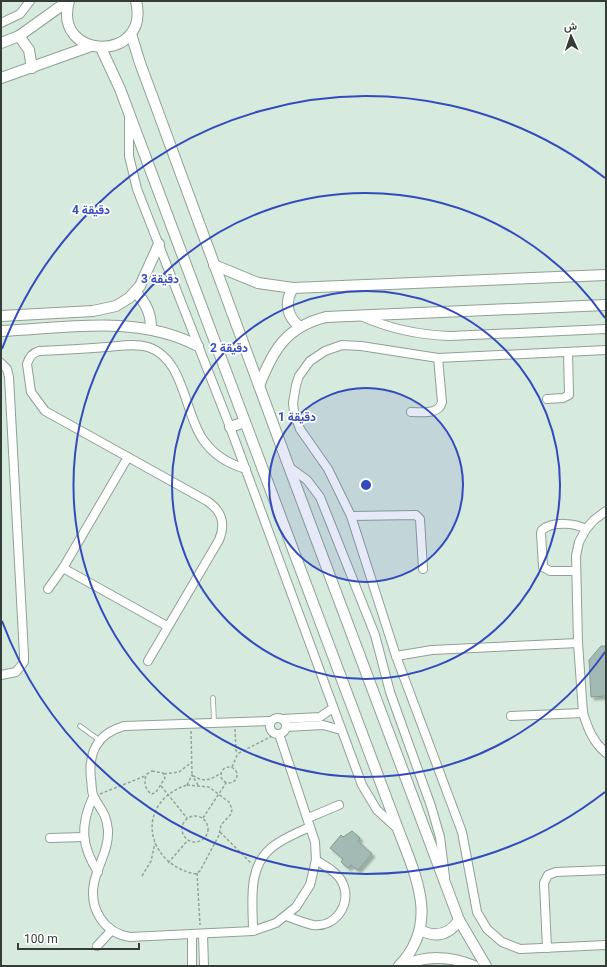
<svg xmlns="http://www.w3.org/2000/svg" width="607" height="967" viewBox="0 0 607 967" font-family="Roboto,Vazirmatn,sans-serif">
<defs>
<filter id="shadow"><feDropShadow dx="3" dy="3" stdDeviation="1" flood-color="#0004"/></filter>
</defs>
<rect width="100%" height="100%" fill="#d6eadd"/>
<g fill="#a3bab4" stroke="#859c96" filter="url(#shadow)">
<polygon points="601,646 606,646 606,696 591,697 589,660"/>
<polygon points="352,831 360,838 358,841 372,854 358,870 351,865 348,868 341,862 343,859 330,848 341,835 343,837"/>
</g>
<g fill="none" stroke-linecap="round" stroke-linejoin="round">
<defs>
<g id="service">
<polyline points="213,698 214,722"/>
<polyline points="80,726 99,740"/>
</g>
<g id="minor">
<polyline points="1,23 20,14 30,1"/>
<polyline points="129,113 129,156 137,189 230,427 362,785 377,810 398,829"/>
<path d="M361 316C390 329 418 335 450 336L606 329"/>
<polyline points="606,350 438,358 361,346 342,345 325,351 310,361 299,376 296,385 293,403 294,412 300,429 328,469 351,516 396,656 462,832 477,912 487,929 502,942 520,949 606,945"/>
<polyline points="1,363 7,369 9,377 24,655 24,662 16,672 1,675"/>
<polyline points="547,399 563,398 569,395 568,352"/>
<path d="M411 412C422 412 439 415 442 402L438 358"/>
<polyline points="289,467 307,480 320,497 375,635 390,692 431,806 440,837 445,877"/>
<path d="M606 511 594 520 586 529 579 542 576 556 578 643 583 713C588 729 593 742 606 753"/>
<polyline points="351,516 416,515 420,519 423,569"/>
<polyline points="63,568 167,626"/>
<path d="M575 571H550L543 567 541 533 542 530C553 521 575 523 586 529"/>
<polyline points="48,589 63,568 128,457"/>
<polyline points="396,656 432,650 578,643"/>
<path d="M148 661 219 540C226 523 222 511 207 501L45 411 31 392 27 364C29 357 32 353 39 351 62 350 84 349 106 347 120 346 135 343 148 347 185 359 184 414 204 441 214 455 229 464 246 469"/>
<polyline points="511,716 583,713"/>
<circle cx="278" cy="726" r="8"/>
<polyline points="282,719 320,717 333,708"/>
<path d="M271 721 124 726C97 734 88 752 91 779 92 784 91 792 94 797 101 811 106 812 108 830 109 850 98 864 94 883 89 909 104 933 130 937L253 931 276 923 296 907 310 885 316 860 315 842 279 734"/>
<polyline points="286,727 323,725 341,730"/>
<path d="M93 797C80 825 81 846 98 872"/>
<polyline points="308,818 339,805"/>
<polyline points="50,838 84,837"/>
<path d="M286 916C295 919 304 923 313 925 335 928 352 904 343 884 339 873 325 866 316 860"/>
<path d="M253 931C253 904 247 869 270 849 281 839 297 833 310 827"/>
<polyline points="192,935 192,966"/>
<polyline points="203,935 204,966"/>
<polyline points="97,946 111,931"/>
<polyline points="547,948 544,883 548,875 556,872 606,870"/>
</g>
<g id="tertiary">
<path d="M69 1C52 61 151 63 136 1"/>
<polyline points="131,34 140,63 289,467 459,920 486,966"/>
<polyline points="19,36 29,50 32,68"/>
<polyline points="1,43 19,36 68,1"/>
<path d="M101 48 120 89 398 829C416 877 440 923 399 966"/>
<polyline points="1,78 91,46"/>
<polyline points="214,265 258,283 293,288 606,275"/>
<path d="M293 288C284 302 287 317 300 327"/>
<path d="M135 292C146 302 151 313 151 328"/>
<polyline points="1,316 93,311 116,306 129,298 140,286 159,244"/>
<path d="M1 331C67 328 137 314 198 346"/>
<path d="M259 386C273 350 286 327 326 317L606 305"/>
<polyline points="230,427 245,422"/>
<path d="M420 930C436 938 449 935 459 920"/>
<path d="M403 966C425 955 452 956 474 966"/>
</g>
</defs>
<use href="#service" stroke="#8fa195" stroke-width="5.5"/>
<use href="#minor" stroke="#8fa195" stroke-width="10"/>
<use href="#tertiary" stroke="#8fa195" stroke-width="12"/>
<g stroke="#95a49a" stroke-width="1.5" stroke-dasharray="3 2" stroke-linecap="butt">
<polyline points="235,729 236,751 239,753 272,736"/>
<path d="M191 731 192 775C204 783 210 780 221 773"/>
<polyline points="232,767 238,753"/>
<circle cx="229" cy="775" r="8"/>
<path d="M152 771 163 773 165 778 156 792 152 794C145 791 143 780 147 774Z"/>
<polyline points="164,774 179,772 192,762"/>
<path d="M187 785 209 787 229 802 232 809 231 814 221 825 219 835 200 871 195 874C144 863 135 802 187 785Z"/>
<polyline points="187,785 192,775 198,785"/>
<polyline points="161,786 187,818"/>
<polyline points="100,794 145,776"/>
<circle cx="195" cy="829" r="13"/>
<polyline points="203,818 226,783"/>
<polyline points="220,832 251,863"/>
<polyline points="168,863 188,840"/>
<polyline points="197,873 200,925"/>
<polyline points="142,876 151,861 155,843"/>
</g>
<use href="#service" stroke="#fff" stroke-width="4"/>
<use href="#minor" stroke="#fff" stroke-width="8"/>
<use href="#tertiary" stroke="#fff" stroke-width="10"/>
</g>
<circle cx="366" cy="485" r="97" fill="#334bbd" fill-opacity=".12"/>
<g fill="none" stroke="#334bbd" stroke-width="2">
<circle cx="366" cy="485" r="97"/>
<circle cx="366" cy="485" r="194"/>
<path d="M605 652A292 292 0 1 1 605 318"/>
<path d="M605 792A389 389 0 0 1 2 621M2 349A389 389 0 0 1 605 178"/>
</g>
<circle cx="366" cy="485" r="6" fill="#334bbd" stroke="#fff" stroke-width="2"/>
<g font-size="12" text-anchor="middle" font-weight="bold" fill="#334bbd" stroke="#fff" stroke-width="3.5" stroke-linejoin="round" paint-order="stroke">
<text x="91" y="214">4 دقيقة</text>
<text x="160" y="283">3 دقيقة</text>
<text x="229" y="352">2 دقيقة</text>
<text x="297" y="421">1 دقيقة</text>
</g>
<rect width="607" height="967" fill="none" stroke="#353d38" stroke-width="4"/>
<g transform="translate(571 36) rotate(357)" stroke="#ffffff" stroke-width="3" paint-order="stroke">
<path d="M0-3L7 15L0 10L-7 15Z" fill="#353d38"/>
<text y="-6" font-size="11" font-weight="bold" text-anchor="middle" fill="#353d38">ش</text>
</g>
<path d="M18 943v6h121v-6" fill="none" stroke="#353d38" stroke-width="2"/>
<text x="24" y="943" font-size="12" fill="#353d38" stroke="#ffffff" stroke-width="3" paint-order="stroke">100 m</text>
</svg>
